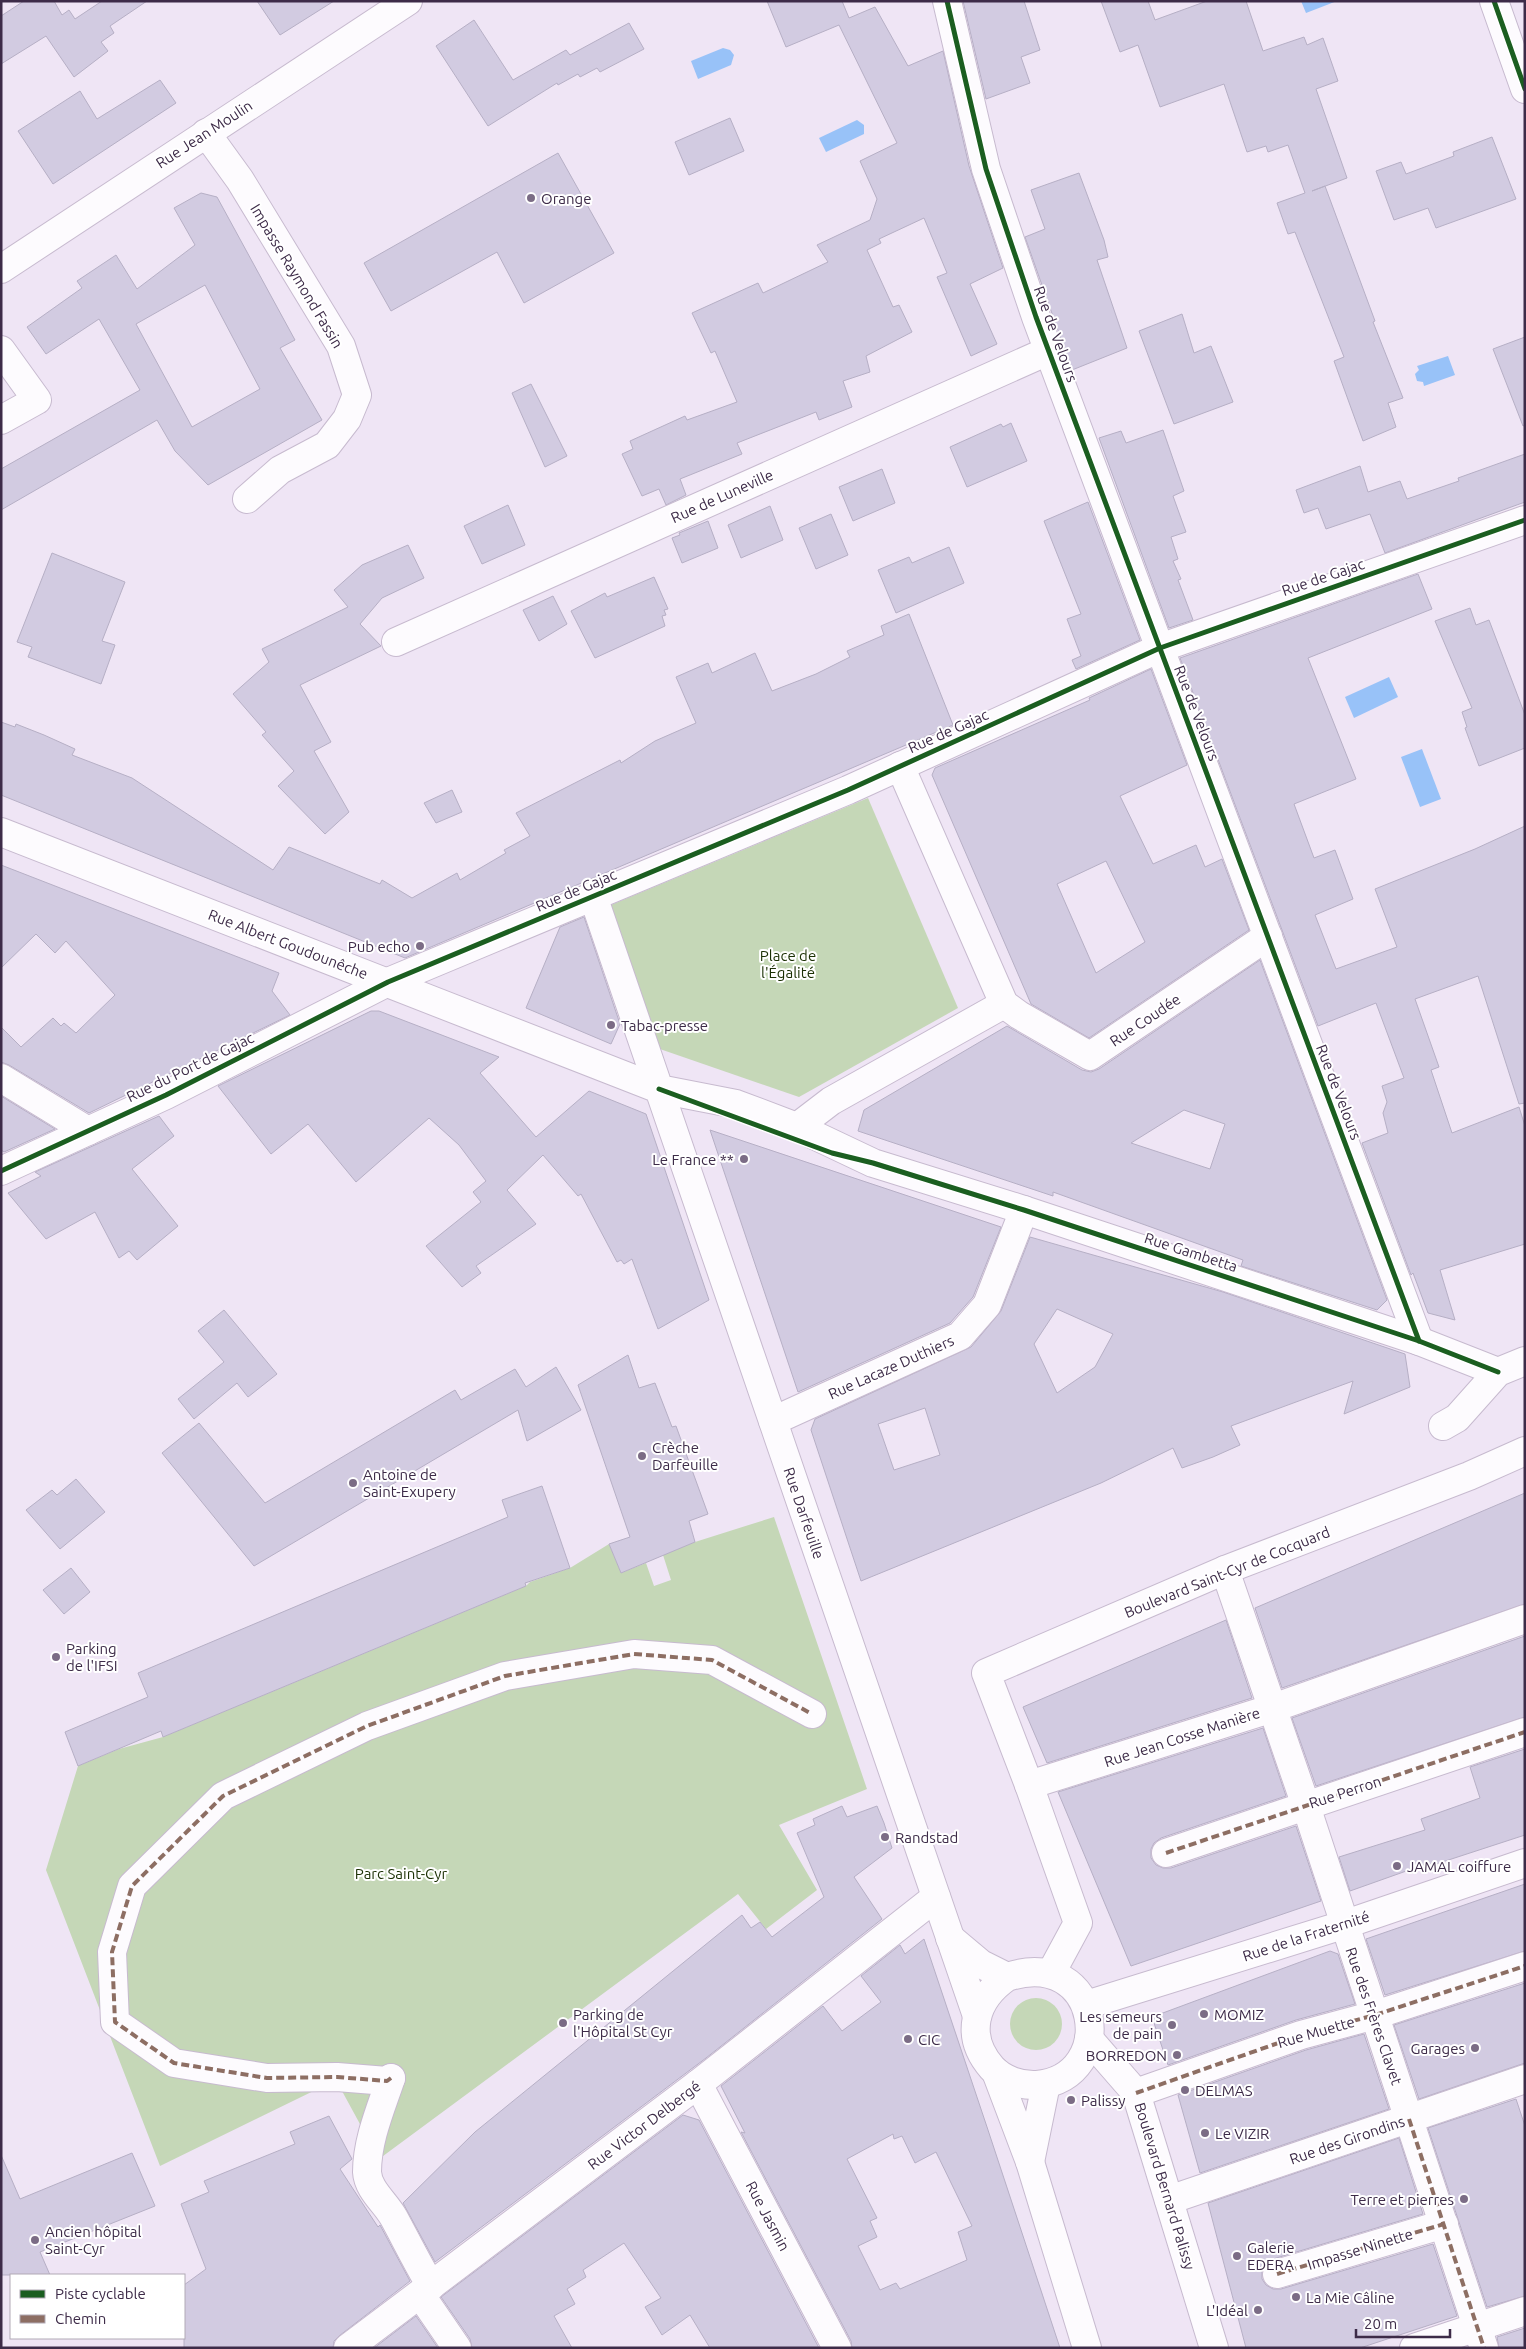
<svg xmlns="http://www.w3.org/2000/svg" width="1526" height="2349" viewBox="0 0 1526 2349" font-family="Ubuntu,sans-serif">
<rect width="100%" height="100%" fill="#efe5f5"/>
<g fill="#c5d7b7">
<polygon points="868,798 958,1008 799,1097 657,1048 606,907"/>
<polygon points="774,1517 867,1789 779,1825 817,1890 766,1929 738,1894 379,2159 336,2080 160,2166 46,1870 78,1766 119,1749 163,1737 526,1586 530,1582 570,1568 609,1544 621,1573 646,1563 654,1586 671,1580 663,1555 695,1542"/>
<circle cx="1036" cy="2024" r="26"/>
</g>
<g fill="#98c2f8">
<polygon points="1301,1 1337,1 1306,13"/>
<polygon points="723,48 730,50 734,55 731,65 698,79 691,61"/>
<polygon points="857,120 864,125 864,134 826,152 819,138"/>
<polygon points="1448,356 1455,375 1424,386 1423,382 1417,381 1415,374 1419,370 1417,366"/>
<polygon points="1389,677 1398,697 1354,718 1345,697"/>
<polygon points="1422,749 1441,799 1420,807 1401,757"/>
</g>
<g fill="#d2cbe1" stroke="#b6afc5" fill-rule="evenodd">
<polygon points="24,1 54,1 62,15 69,10 75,19 102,1 147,1 110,26 114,33 101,42 108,51 74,77 46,36 1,64 1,16"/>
<polygon points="257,1 334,1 280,35"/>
<polygon points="767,1 842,1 849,18 875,7 908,66 943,51 969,166 1003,268 970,284 997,344 971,356 937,277 947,273 924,218 879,239 881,243 867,250 893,307 899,305 912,332 866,356 870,372 843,381 852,407 819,420 816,412 737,443 742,454 680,479 686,495 666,505 659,489 642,496 622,454 633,449 630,441 685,416 687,420 737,402 715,351 711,353 692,313 758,283 763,293 828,262 817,245 870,220 877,199 860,161 897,143 839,25 786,47"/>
<polygon points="963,1 1024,1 1040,50 1021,57 1030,83 986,99"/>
<polygon points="1101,1 1148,1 1155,20 1207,1 1246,1 1263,51 1304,37 1307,45 1323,38 1338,81 1316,89 1347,178 1312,191 1325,186 1375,321 1373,322 1403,398 1388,403 1396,427 1363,441 1334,361 1344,357 1295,232 1288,234 1277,203 1305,193 1288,145 1268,152 1266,146 1247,152 1224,84 1160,107 1138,45 1120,52"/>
<polygon points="474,20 513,80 566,50 570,55 629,23 644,49 600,72 597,68 580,77 578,74 558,85 557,83 488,126 436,46"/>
<polygon points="160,80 176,103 53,184 18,131 80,91 97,119"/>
<polygon points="730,118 744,151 689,175 675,142"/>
<polygon points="1492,137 1516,199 1436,228 1428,208 1394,220 1376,171 1401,162 1406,174 1454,156 1453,152"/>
<polygon points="558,153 614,253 524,303 497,252 391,311 364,263"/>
<polygon points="1079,173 1104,240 1108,257 1097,260 1127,348 1072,370 1025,237 1045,229 1031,190"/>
<path d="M201 193 217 197 295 340 280 348 322 420 208 485 175 451 157 420 1 510V469L140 390 99 319 46 354 27 327 82 288 77 281 116 255 137 289 195 245 174 208ZM205 285 260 389 192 427 136 324Z"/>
<polygon points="1182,314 1194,353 1211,346 1233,402 1174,424 1139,331"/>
<polygon points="1525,337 1525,425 1523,426 1493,349"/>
<polygon points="531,384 567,456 545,467 512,393"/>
<polygon points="1011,423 1027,461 967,487 950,447 1001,424 1003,427"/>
<polygon points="1163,430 1184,491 1173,496 1186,532 1171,537 1178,559 1173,561 1181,579 1178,580 1193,620 1169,628 1099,438 1121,431 1126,443"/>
<polygon points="1525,454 1525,502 1385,553 1370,514 1326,529 1318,508 1304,513 1296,490 1360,466 1368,492 1400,481 1407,499 1459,481 1458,478"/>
<polygon points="882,469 895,503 853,521 839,487"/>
<polygon points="1088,502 1140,640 1076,669 1072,660 1081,656 1067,619 1081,614 1044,521"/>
<polygon points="508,505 525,545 482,564 464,526"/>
<polygon points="770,506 783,540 741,558 728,525"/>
<polygon points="831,514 848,555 816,569 799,528"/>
<polygon points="708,521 718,548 682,563 672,538 680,535 679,533"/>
<polygon points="408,545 424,578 382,598 360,624 381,646 300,685 331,742 314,751 349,812 325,834 278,786 294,771 262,735 266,732 233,694 269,662 262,649 348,607 334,590 362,565"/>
<polygon points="949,547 964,583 896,613 878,570 909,557 912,563"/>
<polygon points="52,553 125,582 102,641 115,645 101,684 28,657 32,647 17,642"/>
<polygon points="1418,574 1432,609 1308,658 1356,779 1294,804 1314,858 1335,850 1353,899 1315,915 1336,969 1397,947 1375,889 1475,849 1525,826 1525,1103 1519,1104 1478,976 1415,999 1439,1067 1431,1070 1452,1133 1519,1107 1525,1126 1525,1244 1440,1270 1455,1320 1428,1313 1413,1273 1411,1275 1362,1143 1388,1133 1383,1113 1387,1102 1382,1086 1404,1078 1376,1003 1318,1026 1180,658"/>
<polygon points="654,577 668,609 664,610 666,615 662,616 665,626 595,658 571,611 605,593 607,597"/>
<polygon points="553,596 567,624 539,641 523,610"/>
<polygon points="1470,608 1476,625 1489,620 1525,715 1525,748 1479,766 1465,728 1467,727 1462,712 1472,708 1435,621"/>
<polygon points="909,614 953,725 405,958 1,795 1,722 15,727 16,724 44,735 75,749 72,755 132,778 273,870 289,847 380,884 382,880 412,898 457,873 460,880 506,853 504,850 530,836 516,813 620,760 621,763 655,741 696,723 676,677 708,663 712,673 755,653 772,691 816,674 850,657 847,651 884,635 881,626"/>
<path d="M1151 669 1187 765 1120 796 1153 864 1196 845 1205 867 1222 859 1249 930 1089 1038 1031 1004 932 775 935 768 1090 700 1089 698ZM1106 861 1145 942 1096 973 1057 884Z"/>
<polygon points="452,790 462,812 436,823 424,803"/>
<polygon points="1,865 279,973 272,991 290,1015 89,1113 9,1065 1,1062 1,1027 21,1047 53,1018 61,1026 64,1023 76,1033 115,995 66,941 55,953 36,934 1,968"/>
<polygon points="584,917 620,1024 611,1044 526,1008 560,927"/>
<path d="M1260 960 1387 1300 1377 1310 1241 1266 1243 1260 1053 1192V1196L858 1131 864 1110 1007 1026 1082 1070 1091 1072 1099 1069ZM1184 1110 1225 1124 1210 1169 1131 1143Z"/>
<polygon points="371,1011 379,1011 499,1057 480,1073 536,1137 589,1091 646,1114 709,1300 658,1329 632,1259 624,1264 621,1260 617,1262 581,1194 578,1196 543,1155 507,1190 536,1224 476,1266 481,1273 462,1287 426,1246 481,1202 473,1192 486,1181 459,1145 429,1118 356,1182 308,1124 271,1154 218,1086"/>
<polygon points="1,1096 55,1129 4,1152 1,1150"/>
<polygon points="159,1116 174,1136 132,1169 178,1226 137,1260 129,1251 119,1258 95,1212 46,1239 8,1193 41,1176 35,1172"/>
<polygon points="710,1130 1001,1227 973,1297 950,1323 798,1392"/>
<path d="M1030 1237 1223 1292 1405 1354 1410 1387 1344 1414 1353 1381 1231 1426 1240 1445 1213 1457 1182 1468 1173 1448 1101 1483 861 1581 811 1430 815 1419 971 1347 1001 1311ZM1057 1309 1113 1334 1095 1367 1057 1393 1034 1344ZM925 1408 940 1455 894 1470 878 1424Z"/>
<polygon points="224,1310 277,1374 248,1397 237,1383 194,1419 178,1399 224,1362 198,1331"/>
<polygon points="628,1355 639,1388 655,1383 672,1427 676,1426 708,1514 689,1521 695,1542 621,1573 609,1544 630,1537 578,1385"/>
<polygon points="556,1367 581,1410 527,1441 518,1410 254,1566 162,1453 199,1423 265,1503 455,1390 461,1400 515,1369 526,1387"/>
<polygon points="76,1479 105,1512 60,1549 26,1510 52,1490 57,1495"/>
<polygon points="542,1486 570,1568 525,1583 526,1586 163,1737 161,1731 78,1766 65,1732 148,1697 138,1673 508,1517 502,1500"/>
<polygon points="1525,1493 1525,1604 1282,1688 1255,1608"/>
<polygon points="71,1568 90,1592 64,1614 43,1590"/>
<polygon points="1226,1620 1252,1698 1047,1763 1023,1707"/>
<polygon points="1525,1636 1525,1717 1316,1786 1292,1718"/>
<polygon points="1263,1728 1286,1796 1161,1838 1154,1843 1151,1849 1151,1858 1156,1865 1163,1868 1171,1868 1296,1826 1321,1901 1131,1966 1058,1792"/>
<polygon points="1525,1749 1525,1835 1427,1867 1426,1864 1350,1891 1339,1857 1425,1830 1421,1819 1480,1798 1470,1767"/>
<polygon points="842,1806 847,1817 877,1806 884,1823 892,1848 854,1877 882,1919 706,2058 435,2262 403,2203 475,2132 742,1915 751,1928 760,1922 772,1937 824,1897 797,1833 815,1825 813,1819"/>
<polygon points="1525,1884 1525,1951 1385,1995 1366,1939"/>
<path d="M924 1939 987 2127 1060 2348H852L851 2341 741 2132 745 2133 721 2086 823 2006 842 2031 881 2002 861 1976 900 1945 905 1954ZM893 2134 894 2139 902 2136 915 2163 936 2152 972 2226 958 2232 967 2260 900 2289 896 2283 880 2290 858 2246 877 2237 870 2221 877 2218 847 2159Z"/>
<polygon points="1330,1951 1338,1954 1355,2004 1296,2020 1168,2065 1152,2017"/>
<polygon points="1525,1983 1525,2063 1419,2099 1394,2025"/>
<polygon points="1364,2034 1389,2109 1200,2173 1178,2095 1306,2050"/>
<polygon points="1516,2099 1525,2126 1525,2296 1487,2307 1428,2128"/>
<polygon points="683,2115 699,2120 819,2348 710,2348 690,2315 662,2335 645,2307 661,2298 624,2243 583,2270 586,2277 567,2289 575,2304 554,2316 572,2348 472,2348 470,2339 441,2297"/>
<polygon points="329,2116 352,2159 340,2169 378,2227 380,2225 410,2281 339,2336 334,2341 333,2348 184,2348 184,2285 206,2269 181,2204 209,2192 204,2181 295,2144 290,2132"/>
<polygon points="1399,2138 1423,2214 1273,2259 1266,2263 1262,2270 1262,2279 1266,2285 1273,2289 1281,2289 1433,2244 1457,2316 1360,2348 1246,2348 1208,2203"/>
<polygon points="132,2153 155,2206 40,2252 50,2275 1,2275 1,2155 20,2199"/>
<polygon points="416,2316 438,2348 374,2348"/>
<polygon points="1525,2328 1525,2348 1499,2348 1497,2337"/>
</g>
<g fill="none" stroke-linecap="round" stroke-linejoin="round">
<defs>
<g id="street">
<polyline points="947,1 986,169 1036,317 1419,1341"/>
<polyline points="1494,1 1525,89"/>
<polyline points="206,133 240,180 341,346 357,395 347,419 327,445 280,470 247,499"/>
<polyline points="1,269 408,1"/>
<polyline points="1,350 37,400 1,420"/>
<polyline points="396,642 1048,351"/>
<polyline points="900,766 1004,1004 1019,1015 1090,1056 1268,936"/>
<polyline points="593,896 659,1089 736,1104 797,1127 873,1163 1024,1210 1419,1341 1498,1372"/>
<polyline points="1,1078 88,1131"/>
<polyline points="797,1127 831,1101 1004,1004"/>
<polyline points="1,1171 166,1095 388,982 848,790 1160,648 1525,520"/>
<polyline points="773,1421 960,1336 987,1305 1024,1210"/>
<polyline points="1443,1426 1457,1418 1498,1372 1525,1361"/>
<polyline points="1225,1570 1306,1806 1484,2348"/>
<polyline points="1029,1785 986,1673 1225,1570 1469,1476 1525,1451"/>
<polyline points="1166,1853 1525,1732"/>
<polyline points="1051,1973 1078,1923 1029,1785 1273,1708 1525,1619"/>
<polyline points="1089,2039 1136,2093 1214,2348"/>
<polyline points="391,2078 387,2081 337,2077 267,2078 174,2063 115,2022 112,1952 132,1886 223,1796 367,1726 505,1676 634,1654 712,1660 812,1714"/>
<path d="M391 2078C381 2108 367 2140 367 2172 368 2190 386 2203 394 2218 406 2240 417 2263 431 2286"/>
<polyline points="698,2084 837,2348"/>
<polyline points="1136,2093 1301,2035 1375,2015 1525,1966"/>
<polyline points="1169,2200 1525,2079"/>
<polyline points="1277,2274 1444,2224"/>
<polyline points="420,2294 457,2348"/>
<polyline points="348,2348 698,2084 936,1897"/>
<polyline points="1414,2348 1525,2311"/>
</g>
<g id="secondary">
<polyline points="1,832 659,1089 977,2016"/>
<path d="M950 1938 981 1964 1007 1977C1101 1946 1120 2077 1037 2085 1021 2086 1003 2080 992 2068 964 2036 974 2000 1007 1977"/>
<polyline points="1086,2005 1343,1925 1525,1863"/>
<polyline points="996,2072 1030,2162 1087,2348"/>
<polyline points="1030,2162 1046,2084"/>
</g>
</defs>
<use href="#street" stroke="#c7bacf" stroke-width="30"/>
<use href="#secondary" stroke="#c7bacf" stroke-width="30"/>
<use href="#street" stroke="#fdfbfe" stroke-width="28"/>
<use href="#secondary" stroke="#fdfbfe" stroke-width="28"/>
<g stroke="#8d6e63" stroke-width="4" stroke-dasharray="8 4" stroke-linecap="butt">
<polyline points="1166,1853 1525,1732"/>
<polyline points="391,2078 387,2081 337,2077 267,2078 174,2063 115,2022 112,1952 132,1886 223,1796 367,1726 505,1676 634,1654 712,1660 812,1714"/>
<polyline points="1136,2093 1301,2035 1375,2015 1525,1966"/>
<polyline points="1409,2119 1484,2348"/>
<polyline points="1277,2274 1444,2224"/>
</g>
<defs>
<g id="cycleway">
<polyline points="947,1 986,169 1036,317 1419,1341"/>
<polyline points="1494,1 1525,89"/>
<polyline points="659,1089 832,1153 873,1163 1024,1210 1419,1341 1498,1372"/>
<polyline points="1,1171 166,1095 388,982 848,790 1160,648 1525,520"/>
</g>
</defs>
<use href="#cycleway" stroke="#fff" stroke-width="8"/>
<use href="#cycleway" stroke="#1b5e20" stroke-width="5"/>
</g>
<g fill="#7b6c85" stroke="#fff" stroke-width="2">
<circle cx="531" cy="198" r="5"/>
<circle cx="420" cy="946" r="5"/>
<circle cx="611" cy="1025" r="5"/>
<circle cx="744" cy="1159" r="5"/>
<circle cx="642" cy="1456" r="5"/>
<circle cx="353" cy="1483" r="5"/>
<circle cx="56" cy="1657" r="5"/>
<circle cx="885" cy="1837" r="5"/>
<circle cx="1397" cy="1866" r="5"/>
<circle cx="1204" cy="2014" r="5"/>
<circle cx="563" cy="2023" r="5"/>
<circle cx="1172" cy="2025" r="5"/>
<circle cx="908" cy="2039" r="5"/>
<circle cx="1475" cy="2048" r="5"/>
<circle cx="1177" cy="2055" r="5"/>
<circle cx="1185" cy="2090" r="5"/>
<circle cx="1071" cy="2100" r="5"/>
<circle cx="1205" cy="2133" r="5"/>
<circle cx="1464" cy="2199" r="5"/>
<circle cx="35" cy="2240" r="5"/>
<circle cx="1237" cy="2256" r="5"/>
<circle cx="1296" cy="2297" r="5"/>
<circle cx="1258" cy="2310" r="5"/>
</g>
<g text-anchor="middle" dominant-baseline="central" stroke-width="4" stroke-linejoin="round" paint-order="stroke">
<g font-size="15" fill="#3d2b48" stroke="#fff">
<text transform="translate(204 134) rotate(-33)">Rue Jean Moulin</text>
<text transform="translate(297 276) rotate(59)">Impasse Raymond Fassin</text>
<text transform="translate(1056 334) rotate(70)">Rue de Velours</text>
<text transform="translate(722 496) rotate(-24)">Rue de Luneville</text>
<text transform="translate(1323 577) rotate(-19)">Rue de Gajac</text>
<text transform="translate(1197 713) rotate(69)">Rue de Velours</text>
<text transform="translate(948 731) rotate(-24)">Rue de Gajac</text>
<text transform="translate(576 890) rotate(-23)">Rue de Gajac</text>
<text transform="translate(288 944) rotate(21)">Rue Albert Goudounêche</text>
<text transform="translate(1145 1020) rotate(-34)">Rue Coudée</text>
<text transform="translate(190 1067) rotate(-26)">Rue du Port de Gajac</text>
<text transform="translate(1339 1092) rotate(69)">Rue de Velours</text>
<text transform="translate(1191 1252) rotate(18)">Rue Gambetta</text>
<text transform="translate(891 1367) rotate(-24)">Rue Lacaze Duthiers</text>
<text transform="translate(804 1513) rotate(71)">Rue Darfeuille</text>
<text transform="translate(1227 1572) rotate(-22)">Boulevard Saint-Cyr de Cocquard</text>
<text transform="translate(1182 1737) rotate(-18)">Rue Jean Cosse Manière</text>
<text transform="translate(1345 1792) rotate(-18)">Rue Perron</text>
<text transform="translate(1306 1936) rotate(-18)">Rue de la Fraternité</text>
<text transform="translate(1374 2016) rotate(71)">Rue des Frères Clavet</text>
<text transform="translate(1316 2032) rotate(-16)">Rue Muette</text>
<text transform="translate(644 2125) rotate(-37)">Rue Victor Delbergé</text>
<text transform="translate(1347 2140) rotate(-19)">Rue des Girondins</text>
<text transform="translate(1165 2186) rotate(73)">Boulevard Bernard Palissy</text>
<text transform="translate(768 2216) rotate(62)">Rue Jasmin</text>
<text transform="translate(1360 2249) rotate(-17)">Impasse Ninette</text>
</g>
<g font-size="15" fill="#3d2b48" stroke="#fff" text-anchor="start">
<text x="541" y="198">Orange</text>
<text x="410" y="946" text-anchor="end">Pub echo</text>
<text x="621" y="1025">Tabac-presse</text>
<text x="734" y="1159" text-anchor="end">Le France **</text>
<text x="652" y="1447">Crèche<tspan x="652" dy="17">Darfeuille</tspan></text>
<text x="363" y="1474">Antoine de<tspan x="363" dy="17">Saint-Exupery</tspan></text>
<text x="66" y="1648">Parking<tspan x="66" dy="17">de l'IFSI</tspan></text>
<text x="895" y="1837">Randstad</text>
<text x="1407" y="1866">JAMAL coiffure</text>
<text x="573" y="2014">Parking de<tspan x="573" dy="17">l'Hôpital St Cyr</tspan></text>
<text x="1214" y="2014">MOMIZ</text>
<text x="1162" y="2016" text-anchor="end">Les semeurs<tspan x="1162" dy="17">de pain</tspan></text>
<text x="918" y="2039">CIC</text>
<text x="1465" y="2048" text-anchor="end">Garages</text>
<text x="1167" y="2055" text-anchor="end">BORREDON</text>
<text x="1195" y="2090">DELMAS</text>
<text x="1081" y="2100">Palissy</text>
<text x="1215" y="2133">Le VIZIR</text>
<text x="1454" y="2199" text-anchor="end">Terre et pierres</text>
<text x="45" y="2231">Ancien hôpital<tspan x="45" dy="17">Saint-Cyr</tspan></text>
<text x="1247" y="2247">Galerie<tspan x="1247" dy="17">EDERA</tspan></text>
<text x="1306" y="2297">La Mie Câline</text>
<text x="1248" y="2310" text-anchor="end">L'Idéal</text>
</g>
<g font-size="15" fill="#1b3004" stroke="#fff">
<text x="788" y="955">Place de<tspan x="788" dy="17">l'Égalité</tspan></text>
<text x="401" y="1873">Parc Saint-Cyr</text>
</g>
</g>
<rect width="1526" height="2349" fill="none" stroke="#3d2b48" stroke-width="5"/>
<rect x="10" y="2274" width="175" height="65" fill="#ffffff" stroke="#b1aab6"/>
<rect x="20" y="2290" width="25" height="8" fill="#1b5e20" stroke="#b1aab6"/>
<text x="55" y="2299" font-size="15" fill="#3d2b48">Piste cyclable</text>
<rect x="20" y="2315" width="25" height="8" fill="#8d6e63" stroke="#b1aab6"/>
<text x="55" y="2324" font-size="15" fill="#3d2b48">Chemin</text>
<path d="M1356 2329v8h94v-8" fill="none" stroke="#3d2b48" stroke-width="2.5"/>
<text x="1364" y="2329" font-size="15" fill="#3d2b48" stroke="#ffffff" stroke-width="4" paint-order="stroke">20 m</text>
</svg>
